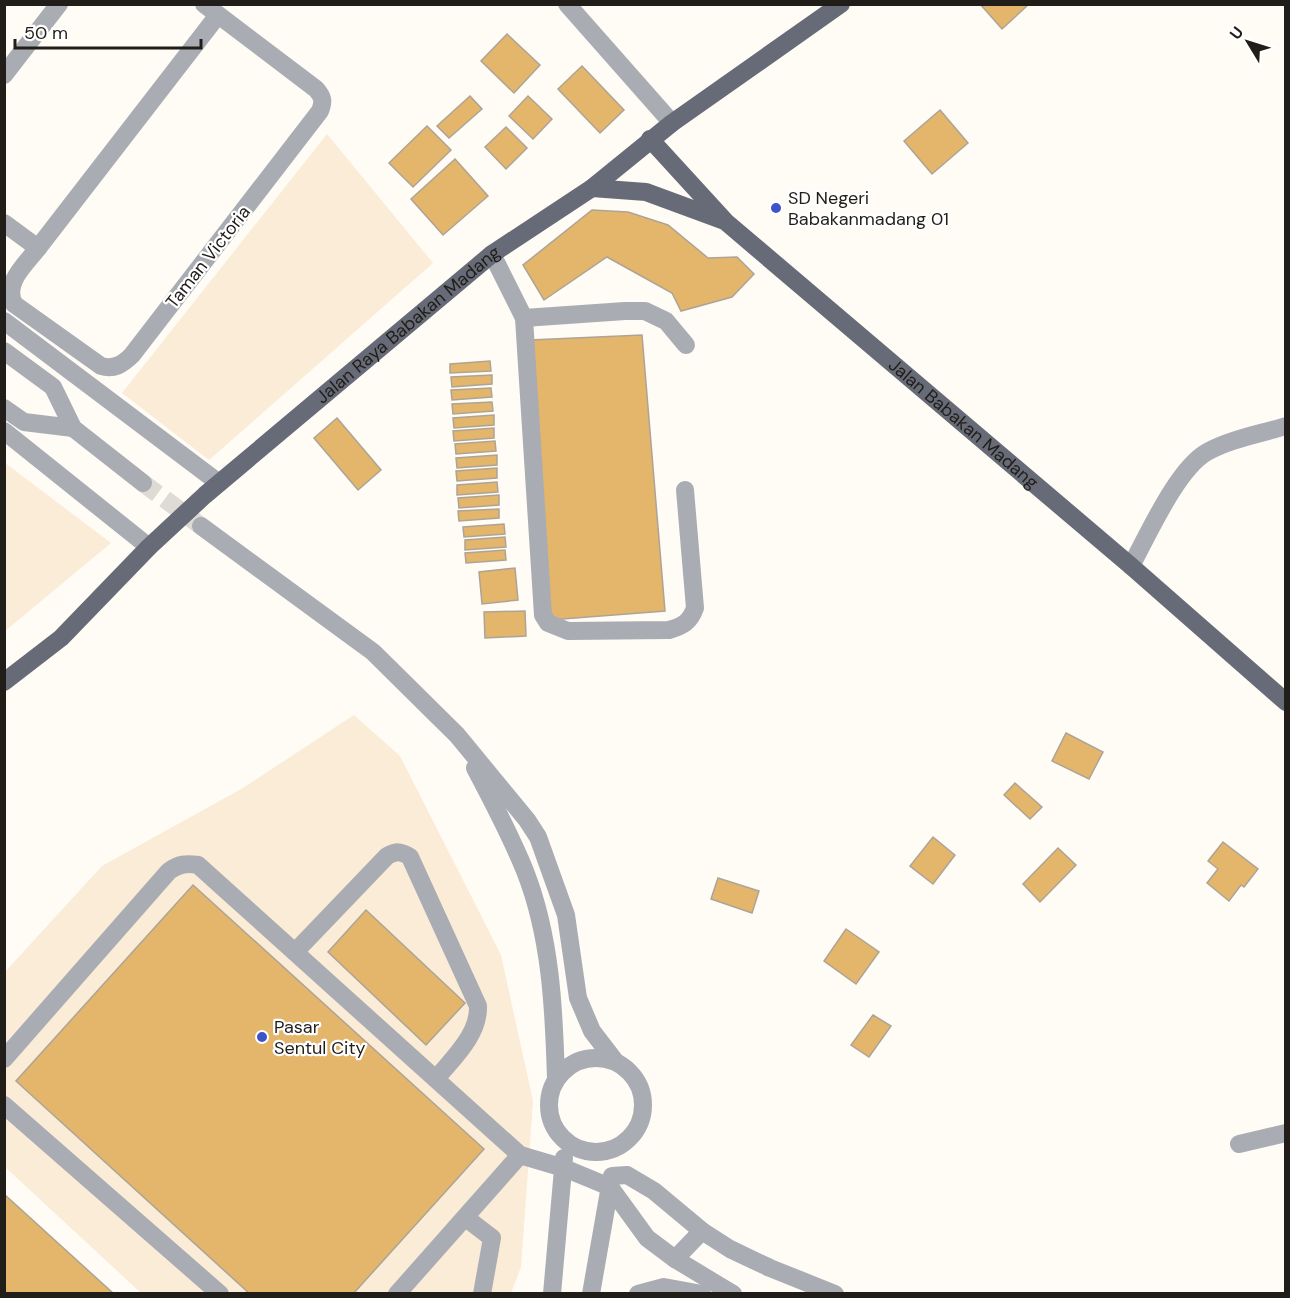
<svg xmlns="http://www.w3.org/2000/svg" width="1290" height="1298" viewBox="0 0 1290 1298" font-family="'DM Sans',sans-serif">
<rect width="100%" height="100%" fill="#fffbf5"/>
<g fill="#faecd7">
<polygon points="327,134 433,263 209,460 122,393"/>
<polygon points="5,463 111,543 5,631 4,631"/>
<polygon points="354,715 400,756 501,955 533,1101 521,1267 511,1293 141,1293 5,1167 4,973 102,866 243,788"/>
</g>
<g fill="#e3b66b" stroke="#ada496" stroke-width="1.5">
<polygon points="980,4 1029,4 1002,29"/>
<polygon points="507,34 540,65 514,93 481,61"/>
<polygon points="582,66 624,110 600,133 558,89"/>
<polygon points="470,96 482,109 449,138 437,126"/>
<polygon points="528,96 552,119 533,139 509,116"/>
<polygon points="940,110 968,143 932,174 904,141"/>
<polygon points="427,126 451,150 413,187 389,163"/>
<polygon points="506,127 527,148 506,169 485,147"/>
<polygon points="455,159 488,196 443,235 411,199"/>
<polygon points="592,210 628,212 668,225 708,258 737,257 754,274 732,297 681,311 672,293 607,257 544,300 523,265"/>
<polygon points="642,335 665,611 550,620 530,340"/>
<polygon points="490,361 491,371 450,373 450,364"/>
<polygon points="492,375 492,384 452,387 451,377"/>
<polygon points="491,388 492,397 452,400 451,390"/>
<polygon points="492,402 493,411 453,414 452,404"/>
<polygon points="494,415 494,425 454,428 453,418"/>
<polygon points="337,418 381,470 358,490 314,438"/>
<polygon points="494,428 494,438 454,441 453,431"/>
<polygon points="495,441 496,451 456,454 455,444"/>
<polygon points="497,455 497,465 457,468 456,458"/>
<polygon points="497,468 497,478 457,481 456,471"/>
<polygon points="497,482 498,492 457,495 457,485"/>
<polygon points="499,495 499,505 459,508 458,498"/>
<polygon points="499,509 499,518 459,521 458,511"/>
<polygon points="504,524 505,534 464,537 463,527"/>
<polygon points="505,537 506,547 465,550 465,540"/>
<polygon points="505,550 506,560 466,563 465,553"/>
<polygon points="515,568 518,600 482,604 479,572"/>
<polygon points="525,611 526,636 485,638 484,612"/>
<polygon points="1066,733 1103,752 1089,779 1052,761"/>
<polygon points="1015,783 1042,807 1030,819 1004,795"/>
<polygon points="933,837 955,855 933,884 910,866"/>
<polygon points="1223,842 1258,869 1244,887 1241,885 1229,901 1207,883 1218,869 1208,861"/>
<polygon points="1058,848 1076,865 1040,902 1023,884"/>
<polygon points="718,878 759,891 752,913 711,899"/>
<polygon points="193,885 484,1149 353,1294 250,1294 16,1081"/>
<polygon points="366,910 465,1003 426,1045 328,952"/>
<polygon points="846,929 879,952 856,984 824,961"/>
<polygon points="873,1015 891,1026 869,1057 851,1045"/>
<polygon points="4,1194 114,1294 4,1294"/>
</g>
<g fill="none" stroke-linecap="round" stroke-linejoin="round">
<polyline stroke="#dedad4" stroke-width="18" stroke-dasharray="18 9" stroke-linecap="butt" points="143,483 201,526"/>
<g stroke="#aaacb3" stroke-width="18">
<path d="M204 4 316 89C323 97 324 101 320 111L132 355C123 364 114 370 101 366L14 304C3 283 26 264 38 248L218 15"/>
<polyline points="567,4 672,123"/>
<polyline points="4,75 59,4"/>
<polyline points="4,223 38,248"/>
<path d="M492 254 524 318 543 615 548 623 568 631 669 630C683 626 690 622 695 608L685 490"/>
<polyline points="524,318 625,311 645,311 666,321 686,345"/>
<polyline points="4,321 219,483"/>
<polyline points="4,351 53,387 73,428 143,483"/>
<polyline points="4,408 24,422 73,428"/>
<polyline points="4,431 149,547"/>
<polyline points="201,526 373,652 457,735 527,820 538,837 566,915 578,998 592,1031 615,1061"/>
<path d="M1131 566C1148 535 1177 469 1207 452 1230 439 1260 434 1286 426"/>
<path d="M475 768C493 802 511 836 525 871 551 937 554 1010 556 1079"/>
<path d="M295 952 387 856C396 851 401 851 410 857L478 1006C479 1035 453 1058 436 1079"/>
<circle cx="596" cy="1105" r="47"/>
<path d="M4 1059 169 871C179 864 186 863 198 865L520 1155 564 1168 610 1187 647 1238 675 1259 733 1294"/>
<polyline points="4,1105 220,1294"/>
<polyline points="1239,1144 1286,1133"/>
<polyline points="612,1176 627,1175 654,1191 702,1231 730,1249 770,1268 835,1294"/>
<polyline points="466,1218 492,1238 482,1294"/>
<polyline points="675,1259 702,1231"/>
<polyline points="397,1294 520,1155"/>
<polyline points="552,1294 564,1158"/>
<polyline points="591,1294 611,1180"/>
<polyline points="638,1294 664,1287 702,1294"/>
</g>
<g stroke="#676b77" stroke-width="18">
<path id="s1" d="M650 139 726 222 1131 566 1286 702"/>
<polyline points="592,188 646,192 722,220"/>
<path id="s2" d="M4 682 61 638 149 547 205 495 492 254 592 188 672 123 841 4"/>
</g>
</g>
<g fill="#3c54c7" stroke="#fff" stroke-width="2">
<circle cx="776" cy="208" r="6"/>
<circle cx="262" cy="1037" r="6"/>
</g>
<g text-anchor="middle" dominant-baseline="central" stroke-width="4.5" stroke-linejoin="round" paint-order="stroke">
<g font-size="18" fill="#211e19" stroke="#fff" text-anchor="start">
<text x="788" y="198">SD Negeri<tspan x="788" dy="21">Babakanmadang 01</tspan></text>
<text x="274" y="1027">Pasar<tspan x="274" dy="21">Sentul City</tspan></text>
</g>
<g font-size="18" fill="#211e19" stroke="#fff">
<text transform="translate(208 257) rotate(-52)">Taman Victoria</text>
<text stroke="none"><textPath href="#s2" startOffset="540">Jalan Raya Babakan Madang</textPath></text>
<text stroke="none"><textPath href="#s1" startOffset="424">Jalan Babakan Madang</textPath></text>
</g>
</g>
<rect width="1290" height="1298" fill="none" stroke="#211e19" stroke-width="12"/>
<g transform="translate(1248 42) rotate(308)" stroke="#ffffff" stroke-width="4.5" paint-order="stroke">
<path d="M0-4.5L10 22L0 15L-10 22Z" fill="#211e19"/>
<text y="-9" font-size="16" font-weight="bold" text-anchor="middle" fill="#211e19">U</text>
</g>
<path d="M15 39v9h186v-9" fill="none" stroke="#211e19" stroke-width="3"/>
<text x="24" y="39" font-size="18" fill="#211e19" stroke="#ffffff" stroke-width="4.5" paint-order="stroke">50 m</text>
</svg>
